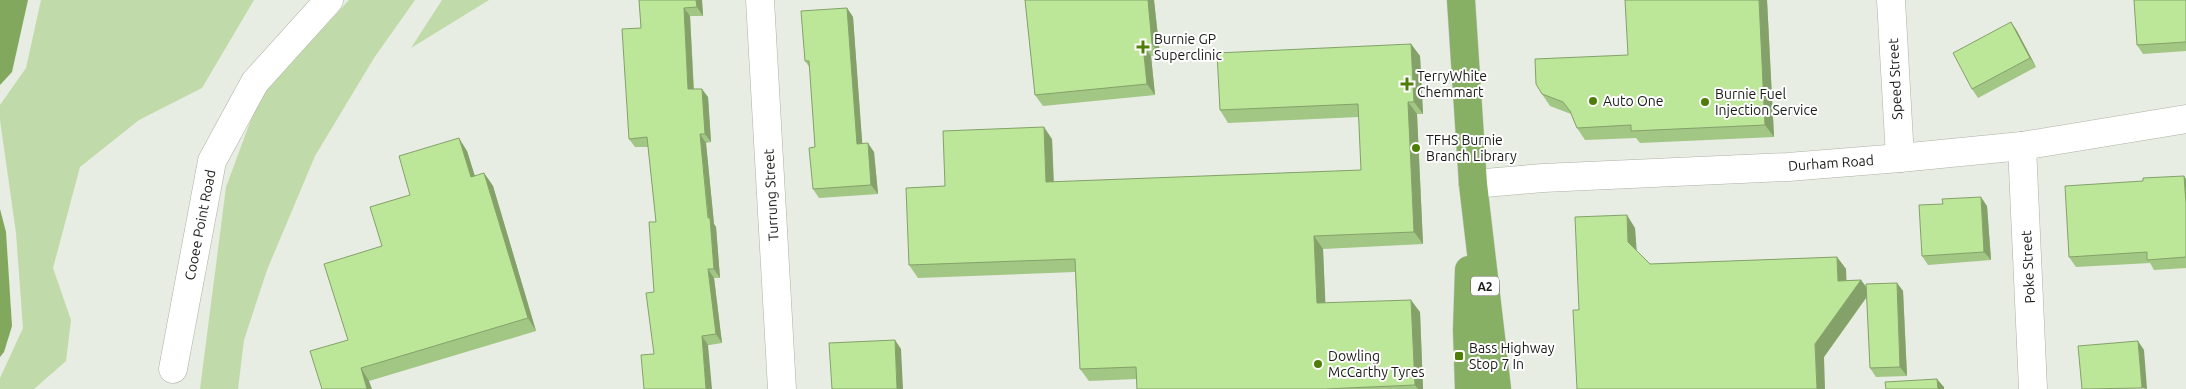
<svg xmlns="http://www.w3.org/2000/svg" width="2186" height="389" viewBox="0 0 2186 389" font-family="Ubuntu,sans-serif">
<rect width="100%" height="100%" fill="#e7ede2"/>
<g fill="#c0dba9">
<polygon points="41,0 254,0 202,88 139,120 80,167 53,268 71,320 66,361 34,389 0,389 0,378 23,328 16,233 0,120 0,105 26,68"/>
<polygon points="349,0 415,0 374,58 315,156 267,270 244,340 238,389 200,389 226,187 259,98"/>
<polygon points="442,0 489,0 411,48"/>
</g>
<g fill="#81a85d">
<polygon points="0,0 28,0 12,72 0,85"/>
<polygon points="0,209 6,232 12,326 4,352 0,357"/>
</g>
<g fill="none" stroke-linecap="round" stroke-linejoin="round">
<defs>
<g id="street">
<polyline points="760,0 782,389"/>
<polyline points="1891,0 1900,158"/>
<polyline points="2022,146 2033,389"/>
<polyline points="1473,184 1543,178 1788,167 1900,158 2022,146 2186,119"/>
<polyline points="173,369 212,161 255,82 329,0"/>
</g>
<g id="highway">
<polyline points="1461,0 1473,184 1497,389"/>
<polyline points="1469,389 1467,330 1469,270"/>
</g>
</defs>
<use href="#street" stroke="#abb1a6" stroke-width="29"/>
<use href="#highway" stroke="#cdcdcc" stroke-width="29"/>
<use href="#street" stroke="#fff" stroke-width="28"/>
<use href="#highway" stroke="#88b064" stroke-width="28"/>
</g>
<g fill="#a2c683">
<polygon points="639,0 702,0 703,16 690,16 694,89 708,97 711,142 706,143 714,224 716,227 720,278 714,278 722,343 654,354 654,292 656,222 648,147 635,147 629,139 641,28"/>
<polygon points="1025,0 1154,0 1160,55 1151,56 1155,95 1043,106 1035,95"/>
<polygon points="1767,0 1774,137 1640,143 1636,138 1585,140 1577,128 1571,114 1550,106 1542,94 1628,55"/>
<polygon points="2186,0 2186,51 2143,54 2137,45"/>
<polygon points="847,8 853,17 862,144 874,152 878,194 819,198 813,189 815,147 810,68 805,61"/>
<polygon points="2011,22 2017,31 2036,67 1978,98 1972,89"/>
<polygon points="1411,44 1420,56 1423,114 1417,114 1423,244 1323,249 1325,303 1420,312 1423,389 1137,389 1136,379 1089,381 1080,369 1075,272 918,278 909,265 945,186 1052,139 1054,182 1361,170 1359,117 1228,123 1220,110"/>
<polygon points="467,151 475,176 484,173 493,186 536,331 369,381 322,389 348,340 382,246"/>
<polygon points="2184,176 2186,179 2186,268 2154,270 2150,263 2076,267 2069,257 2143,181"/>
<polygon points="1987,206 1991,260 1928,265 1922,256"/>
<polygon points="1635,228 1636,250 1650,264 1837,257 1846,269 1846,280 1861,280 1866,288 1897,283 1903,291 1907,376 1876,377 1870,368 1867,297 1824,357 1579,310"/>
</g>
<g fill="#84a16a">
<polygon points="696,0 702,0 703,16 697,7"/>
<polygon points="1148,0 1154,0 1160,55 1152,44"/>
<polygon points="1759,0 1767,0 1774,137 1765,125"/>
<polygon points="684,8 690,16 694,98 688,89"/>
<polygon points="847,8 853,17 863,153 857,144"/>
<polygon points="2011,22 2017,31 2036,67 2030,58"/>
<polygon points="1411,44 1420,56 1423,114 1414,102"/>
<polygon points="1143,45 1151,56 1155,95 1147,84"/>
<polygon points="702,89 708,97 711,142 705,134"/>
<polygon points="1408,102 1417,114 1423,244 1414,232"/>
<polygon points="1044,127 1052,139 1054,194 1046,182"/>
<polygon points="700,134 706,143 714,224 716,227 720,278 714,269"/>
<polygon points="459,138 467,151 479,190 471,177"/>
<polygon points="868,143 874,152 878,194 871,185"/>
<polygon points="484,173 493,186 536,331 528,318"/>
<polygon points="2184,176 2186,179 2186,204"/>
<polygon points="1981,197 1987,206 1991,260 1984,252"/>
<polygon points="1627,215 1635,228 1637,254 1628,242"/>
<polygon points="1314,236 1323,249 1326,316 1317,303"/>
<polygon points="1837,257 1846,269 1847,293 1838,281"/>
<polygon points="708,269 714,278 722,343 716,334"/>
<polygon points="1861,280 1870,292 1824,357 1825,389 1817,389 1815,344"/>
<polygon points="1897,283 1903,291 1907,376 1900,367"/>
<polygon points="1411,300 1420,312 1423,389 1418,389 1415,385"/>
<polygon points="702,336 708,345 712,389 706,389"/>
<polygon points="895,340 901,349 903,389 897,389"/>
<polygon points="2138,341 2144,350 2147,389 2142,388"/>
<polygon points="361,368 369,381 372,389 367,389"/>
<polygon points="1937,379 1944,387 1944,389 1938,389"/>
</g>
<g fill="#bce698" stroke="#84a16a">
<polygon points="639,0 696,0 697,7 684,8 688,89 702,89 705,134 700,134 708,218 710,218 714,269 708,269 716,334 702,336 706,389 644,389 641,355 654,354 646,293 654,292 649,222 656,222 647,137 629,139 622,29 641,28"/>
<polygon points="1025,0 1148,0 1152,44 1143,45 1147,84 1035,95"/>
<polygon points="1625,0 1759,0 1765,125 1631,131 1631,125 1577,128 1570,111 1563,102 1542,94 1536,84 1535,59 1628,55"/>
<polygon points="2134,0 2186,0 2186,42 2137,45"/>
<polygon points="847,8 857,144 868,143 871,185 813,189 809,148 815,147 809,61 805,61 801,11"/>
<polygon points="2011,22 2030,58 1972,89 1953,53"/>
<polygon points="1411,44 1414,102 1408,102 1414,232 1314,236 1317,303 1411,300 1415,385 1325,389 1137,389 1136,367 1080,369 1075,259 909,265 906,188 945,186 943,131 1044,127 1046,182 1361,170 1358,104 1220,110 1217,53"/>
<polygon points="459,138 471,177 484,173 528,318 361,368 367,389 322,389 310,351 348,340 324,264 382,246 370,207 410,195 399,156"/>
<polygon points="2184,176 2186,204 2186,257 2147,260 2147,252 2069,257 2065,186 2143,181 2143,178"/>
<polygon points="1981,197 1984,252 1922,256 1919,205 1943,204 1942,199"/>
<polygon points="1627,215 1628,242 1650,264 1837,257 1838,281 1861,280 1815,344 1817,389 1577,389 1573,310 1579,310 1575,217"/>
<polygon points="1897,283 1900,367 1870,368 1866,284"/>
<polygon points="895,340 897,389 832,389 829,343"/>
<polygon points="2138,341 2142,388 2082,389 2078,346"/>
<polygon points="1937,379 1938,389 1886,389 1885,382"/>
</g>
<g fill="#4e7e08" stroke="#fff" stroke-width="2">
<path d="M1140.5 39.5h5v5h5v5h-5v5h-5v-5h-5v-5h5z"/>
<path d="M1404.5 76.5h5v5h5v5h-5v5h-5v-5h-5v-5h5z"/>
<circle cx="1593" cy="101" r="5"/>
<circle cx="1705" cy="102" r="5"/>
<circle cx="1416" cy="148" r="5"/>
<rect x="1454" y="351" width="10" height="10" rx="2.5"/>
<circle cx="1318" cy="364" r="5"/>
</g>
<g text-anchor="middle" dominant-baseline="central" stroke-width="4" stroke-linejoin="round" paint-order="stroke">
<rect fill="#fff" stroke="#5f605d" stroke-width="1" x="1471" y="276.5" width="28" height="19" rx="4"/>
<g font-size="12" font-weight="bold" fill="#1a1c18">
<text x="1485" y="286">A2</text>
</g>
<g font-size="14" fill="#1a1c18" stroke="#fff" text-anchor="start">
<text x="1154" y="39">Burnie GP<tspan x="1154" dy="16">Superclinic</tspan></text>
<text x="1417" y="76">TerryWhite<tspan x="1417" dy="16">Chemmart</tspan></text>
<text x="1715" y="94">Burnie Fuel<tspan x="1715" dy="16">Injection Service</tspan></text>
<text x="1603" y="101">Auto One</text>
<text x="1426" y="140">TFHS Burnie<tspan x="1426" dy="16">Branch Library</tspan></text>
<text x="1469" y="348">Bass Highway<tspan x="1469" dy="16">Stop 7 In</tspan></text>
<text x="1328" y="356">Dowling<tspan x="1328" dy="16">McCarthy Tyres</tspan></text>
</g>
<g font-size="14" fill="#1a1c18" stroke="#fff">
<text transform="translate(1895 79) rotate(-93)">Speed Street</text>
<text transform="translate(1831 163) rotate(-4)">Durham Road</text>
<text transform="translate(771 195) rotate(-93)">Turrung Street</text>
<text transform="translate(200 225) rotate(-79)">Cooee Point Road</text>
<text transform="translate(2028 267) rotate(-93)">Poke Street</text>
</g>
</g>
</svg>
